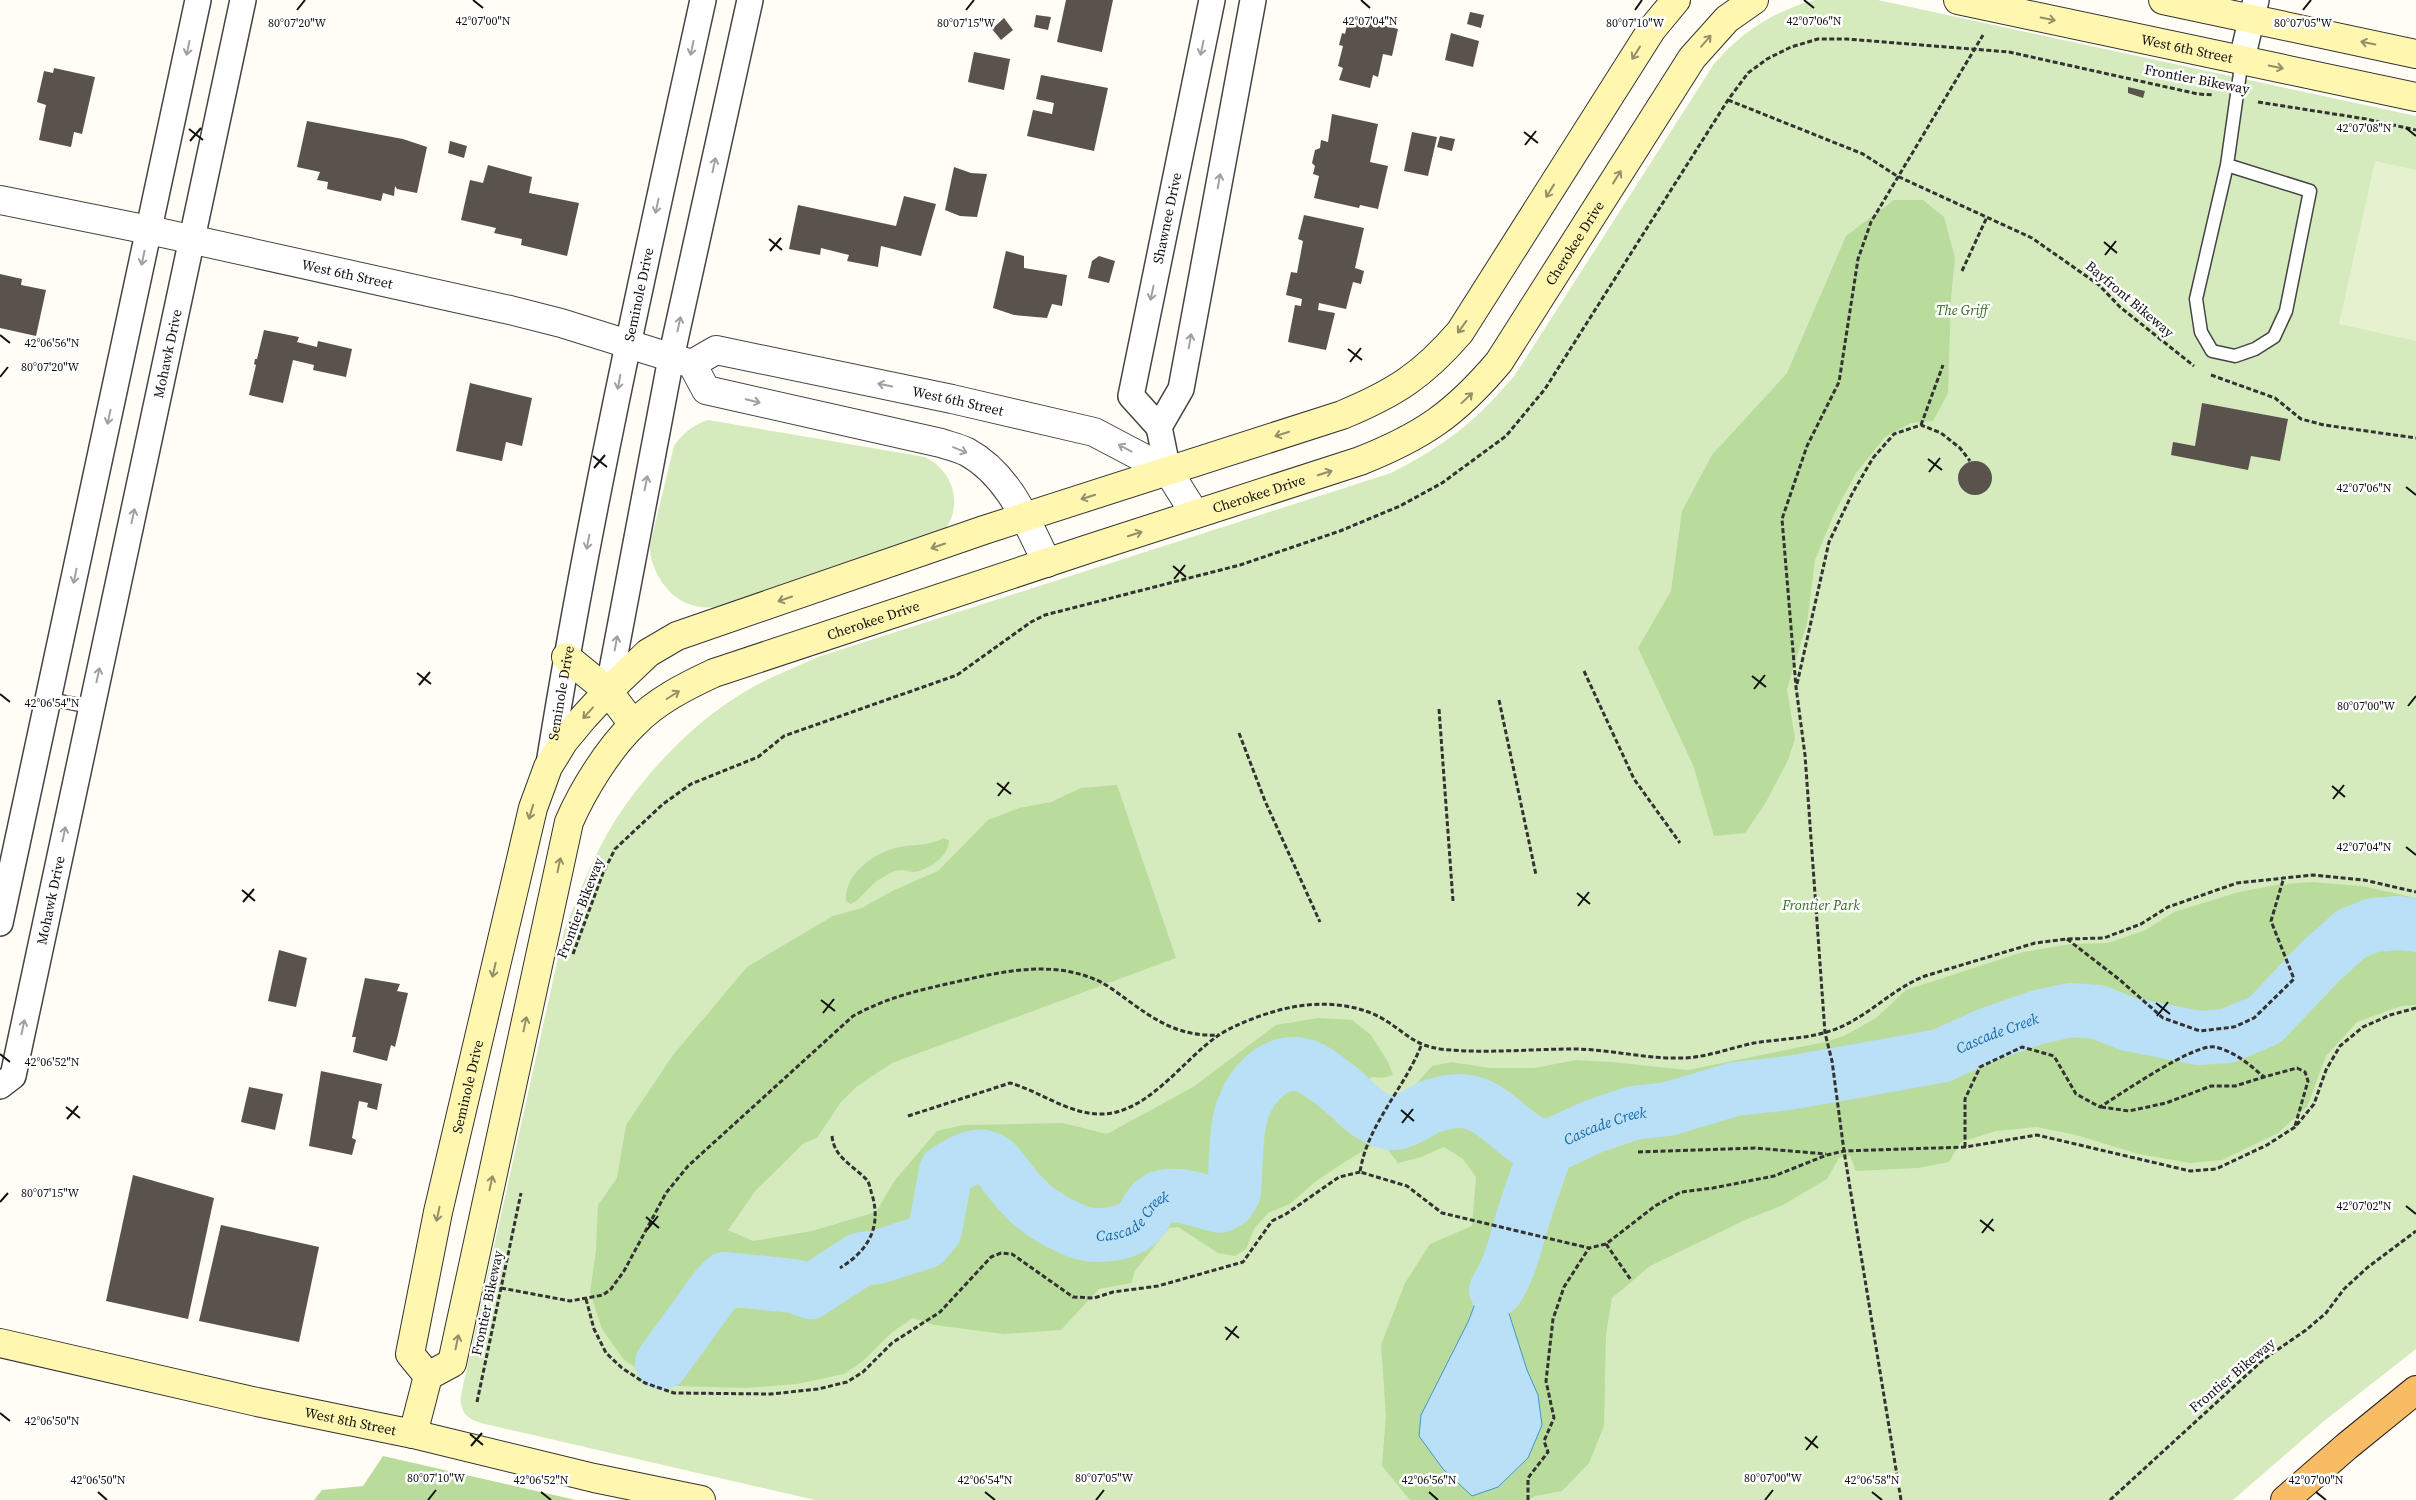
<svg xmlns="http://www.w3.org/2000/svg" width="2416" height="1500" viewBox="0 0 2416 1500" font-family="'Source Serif 4',serif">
<rect width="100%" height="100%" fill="#fffdf5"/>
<g fill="#d5ebbd">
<path d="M1815 0H1878L2416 116V1349L2324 1421 2233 1500H815L481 1423C467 1419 459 1411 461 1395L564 931C577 898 590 865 607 834 639 779 691 723 746 691 770 677 796 667 821 656L1391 473C1447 444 1474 423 1515 375L1714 64C1741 32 1774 11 1815 0Z"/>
<path d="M708 420 925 457C957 473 964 510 940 536L730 606C718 607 706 609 695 606 669 601 649 569 650 545L674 446C683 433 693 425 708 420Z"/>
</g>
<g fill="#b9dc9c">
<polygon points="1894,200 1923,200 1944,217 1955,258 1951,298 1948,393 1933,421 1911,423 1885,437 1856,473 1834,514 1815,560 1807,623 1787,689 1795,739 1788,760 1765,804 1745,833 1714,836 1693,765 1638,648 1671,591 1682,511 1712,455 1787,373 1846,236"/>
<polygon points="1117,785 1176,958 892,1063 856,1087 841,1102 817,1138 804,1143 756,1190 728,1230 753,1241 812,1231 876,1212 895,1180 937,1131 963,1125 1063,1123 1107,1134 1193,1087 1276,1025 1318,1018 1352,1020 1371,1035 1388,1062 1393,1075 1382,1078 1371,1077 1366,1089 1374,1100 1402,1100 1432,1066 1451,1062 1490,1068 1534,1068 1576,1060 1611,1062 1688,1070 1825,1042 1844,1036 1876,1018 1906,990 2023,952 2071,944 2108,943 2146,930 2174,912 2239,892 2276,885 2310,882 2362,886 2416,898 2416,1005 2401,1006 2357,1022 2326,1056 2307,1107 2278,1133 2222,1160 2190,1163 2139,1154 2076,1135 2037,1127 1996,1131 1961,1142 1949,1162 1918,1168 1856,1171 1850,1156 1839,1158 1827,1179 1783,1205 1745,1220 1650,1266 1612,1298 1606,1334 1604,1426 1589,1463 1562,1491 1535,1496 1528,1500 1410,1500 1382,1466 1386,1416 1381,1345 1405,1283 1430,1244 1472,1226 1476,1177 1463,1159 1444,1147 1421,1157 1398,1163 1381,1141 1354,1156 1316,1181 1290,1204 1268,1213 1254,1229 1246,1249 1235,1256 1218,1253 1178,1227 1169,1228 1135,1271 1131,1283 1099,1289 1061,1330 1004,1334 934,1325 913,1318 891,1333 863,1361 844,1374 797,1384 746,1388 676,1386 647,1374 624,1360 602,1329 590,1292 596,1250 598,1205 617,1178 626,1125 673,1055 747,967 833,916 862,908 892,891 938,871 988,820 1019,808 1051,802 1081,788"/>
<path d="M943 838 949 840C949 857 928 870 914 872 910 872 906 870 902 870 895 870 886 875 880 879 869 885 863 898 851 904L846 901C844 873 875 852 900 847 915 844 930 846 943 838Z"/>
<polygon points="383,1456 576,1500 314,1500 322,1490 363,1486"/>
</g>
<polygon fill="#e6f2cf" points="2375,161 2416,170 2416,341 2339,324"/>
<polygon fill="#b9e0f7" stroke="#3f96cf" points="1496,1290 1506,1304 1527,1370 1538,1395 1542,1425 1528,1458 1498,1487 1472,1496 1443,1469 1419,1436 1421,1415 1468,1322 1475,1304 1486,1291"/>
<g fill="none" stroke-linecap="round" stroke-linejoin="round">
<g stroke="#b9e0f7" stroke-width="54">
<path d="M1496 1290C1511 1268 1515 1243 1523 1218 1530 1195 1539 1171 1547 1148"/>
<path id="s1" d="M662 1363 717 1287 725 1279 794 1286 810 1292 861 1259 878 1257 925 1242 935 1230 946 1171C996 1139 993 1166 1024 1197 1038 1213 1059 1224 1079 1232 1095 1238 1128 1235 1140 1221 1147 1213 1149 1203 1159 1198 1176 1191 1203 1202 1220 1206L1229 1201 1234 1192C1236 1169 1235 1146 1239 1124 1243 1096 1268 1058 1301 1065 1313 1067 1325 1077 1334 1084 1352 1097 1367 1119 1390 1123 1403 1125 1419 1111 1432 1106 1439 1104 1450 1101 1458 1101 1486 1100 1504 1125 1526 1139 1532 1143 1540 1145 1547 1148L1592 1127 1633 1113 1668 1109 1735 1089 1789 1083 1940 1056 1987 1035 2038 1017 2071 1010 2098 1012 2128 1024 2199 1038 2227 1036 2265 1020 2320 962 2351 934 2373 925 2399 923 2416 925"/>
</g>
</g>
<g fill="#5a524d">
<polygon points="1066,0 1113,0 1102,52 1057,42"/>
<polygon points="1470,12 1484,15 1481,28 1467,24"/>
<polygon points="1036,15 1051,17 1048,30 1034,27"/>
<polygon points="1349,16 1398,29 1392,56 1383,54 1378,77 1373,75 1370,88 1339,80 1343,68 1338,66 1343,46 1339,45 1342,33 1345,34"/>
<polygon points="1004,18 1013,30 1001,40 992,29"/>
<polygon points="1451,33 1479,41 1473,67 1445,60"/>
<polygon points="974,52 1010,59 1004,90 968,82"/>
<polygon points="54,68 95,77 82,134 74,132 71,147 39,140 46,105 37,102 44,71 53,73"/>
<polygon points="1041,75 1108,88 1094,151 1027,136 1033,110 1052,114 1054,103 1036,99"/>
<polygon points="2128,87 2145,91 2143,98 2128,93"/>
<polygon points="1332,114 1378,124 1370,162 1388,166 1378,209 1360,205 1359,208 1314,198 1319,176 1313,174 1315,166 1312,163 1315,150 1320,148 1321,140 1328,142"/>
<polygon points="307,121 403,139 427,147 417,193 397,189 395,186 394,196 383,193 381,201 327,189 328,182 317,180 320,172 297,167"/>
<polygon points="1412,132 1437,137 1428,176 1404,171"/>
<polygon points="1440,136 1455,139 1452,151 1437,147"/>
<polygon points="450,141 467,146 464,158 448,153"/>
<polygon points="488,165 532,177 529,193 579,203 567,256 521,245 522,239 494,233 496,228 461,220 470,180 483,183"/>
<polygon points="954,167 971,173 987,174 977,217 960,216 945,210"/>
<polygon points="904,196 936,204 921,256 881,246 878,267 847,261 849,255 821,248 820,255 789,249 798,205 896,226"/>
<polygon points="1304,215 1364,228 1355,268 1364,271 1361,284 1353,282 1346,309 1319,303 1318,310 1335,313 1326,350 1288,342 1295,305 1301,306 1302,299 1286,295 1291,272 1297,273 1303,241 1298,239"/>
<polygon points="1006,251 1024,256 1024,268 1067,275 1062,306 1052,304 1047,318 1014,315 993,308"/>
<polygon points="1099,256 1115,261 1109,283 1088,278 1092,261"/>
<polygon points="0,274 22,279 21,285 46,290 36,336 0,328"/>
<polygon points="264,330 299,337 297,342 317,347 318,341 352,349 346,377 313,370 314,365 293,360 283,403 249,395 256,365 254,364 255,359 257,359"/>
<polygon points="470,383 532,398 522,446 506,442 502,461 456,451"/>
<polygon points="2202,403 2288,419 2280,461 2251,456 2248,470 2171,455 2173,442 2195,446"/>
<circle cx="1975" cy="478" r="17"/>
<polygon points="279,950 307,958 296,1007 268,1001"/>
<polygon points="365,978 400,984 397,991 408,993 395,1047 391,1045 387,1061 353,1052 356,1037 352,1037"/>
<polygon points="321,1071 382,1084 377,1110 367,1107 368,1103 359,1101 352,1138 356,1140 352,1155 309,1146"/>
<polygon points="249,1087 283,1094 275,1130 241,1122"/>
<polygon points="133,1175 214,1198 188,1319 106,1301"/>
<polygon points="221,1225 319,1247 299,1342 199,1321"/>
</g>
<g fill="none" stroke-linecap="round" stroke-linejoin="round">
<defs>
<g id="service">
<polyline points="2227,165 2310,191 2286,311 2274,337 2255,349 2235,356 2212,351 2201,332 2196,299 2227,165 2242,59"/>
<polyline points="49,699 91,707"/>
</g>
<g id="minor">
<polyline points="1212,0 1131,396 1159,427 1181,389 1253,0"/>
<polyline points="2242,59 2256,0"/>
<polyline points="1159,427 1168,471"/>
<polyline points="608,691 671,358 750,0"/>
<path id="s2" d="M549 764C590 508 647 254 703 0"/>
<polyline points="0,923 198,0"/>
<path id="s3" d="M0 1086 13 1076 243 0"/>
</g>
<g id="tertiary">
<path id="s4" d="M0 200 149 230 510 310 561 323 692 364 706 390 941 443C950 446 959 448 967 452 1009 475 1027 522 1047 563"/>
<path id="s5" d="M692 364 716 350 952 399 1094 432 1168 471 1195 514"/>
</g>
<g id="secondary">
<path id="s6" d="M1958 0 2416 97"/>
<polyline points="2163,0 2416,54"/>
<polyline points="566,657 608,691 633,724"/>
<path id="s7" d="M0 1343 257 1402 413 1434 594 1478 701 1500"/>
<path id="s8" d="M428 1376 410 1354 438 1212 533 808 548 767 564 741 584 717 608 691 648 653 677 636 984 530 1342 415C1395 393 1423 375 1460 332L1652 29 1676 0"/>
<path id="s9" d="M413 1434 428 1376 452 1363 569 822C583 790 608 749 634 724 656 701 686 686 714 673L1088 549 1360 461C1423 436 1455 414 1499 362L1692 58 1727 19 1754 0"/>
</g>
<polyline id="trunk" points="2285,1500 2347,1446 2416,1390"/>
</defs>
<use href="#service" stroke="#444" stroke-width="15"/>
<use href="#minor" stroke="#444" stroke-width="28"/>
<use href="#tertiary" stroke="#444" stroke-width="30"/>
<use href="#secondary" stroke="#333" stroke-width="30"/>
<use href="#trunk" stroke="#222" stroke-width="30"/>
<g stroke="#333" stroke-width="3" stroke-dasharray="5 2.5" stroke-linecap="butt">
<polyline points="1728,100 1863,154 1897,176 2032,238 2099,285 2120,307 2194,366"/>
<polyline points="2258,102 2366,119 2416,130"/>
<polyline points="1962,271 1987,217"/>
<polyline points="2211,375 2275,398 2301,419 2324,425 2416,438"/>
<polyline points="1921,425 1943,365"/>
<polyline points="1584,671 1634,779 1680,843"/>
<polyline points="1797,684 1829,542 1853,492 1873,458 1894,434 1921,425 1941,433 1960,448 1970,461"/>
<polyline points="1499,700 1536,875"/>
<polyline points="1439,709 1453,901"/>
<polyline points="1239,733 1265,801 1320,922"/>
<polyline points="2067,939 2120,980 2163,1018 2200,1031 2234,1027 2254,1018 2294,979 2271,921 2284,877"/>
<polyline points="573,954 603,873 615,849 663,804 691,784 758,757 784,736 957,675 1031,622 1045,615 1240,565 1340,531 1400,506 1442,483 1506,436 1545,389 1728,100 1748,73 1767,59 1791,47 1818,39 1847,39 2009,52 2198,94 2214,95"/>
<path d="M1421 1046C1404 1089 1367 1125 1360 1172L1407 1186 1442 1213 1589 1248 1606 1244 1655 1206 1681 1192 1713 1188 1774 1176 1827 1155 1844 1151 1965 1147 2037 1135 2190 1171 2216 1169 2267 1145 2295 1127 2314 1104 2326 1070 2340 1046 2363 1027 2390 1015 2416 1008"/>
<polyline points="2101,1107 2129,1111 2166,1103 2211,1086 2235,1086 2264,1077"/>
<path d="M908 1116 1010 1083C1039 1091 1067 1113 1098 1114 1147 1116 1183 1059 1219 1035 1237 1023 1271 1011 1293 1007 1324 1001 1361 1004 1388 1022 1408 1035 1415 1045 1440 1049 1484 1054 1528 1049 1573 1049 1609 1049 1645 1059 1681 1058 1705 1058 1730 1048 1754 1043 1778 1039 1804 1039 1827 1032 1865 1021 1889 990 1925 976L2035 943 2067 939 2104 938 2141 924 2168 907 2237 883 2313 875 2364 880 2416 892"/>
<path d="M832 1136C834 1158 854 1166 867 1180 870 1184 871 1193 873 1198 881 1230 866 1252 840 1268"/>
<path d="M1965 1147V1099L1980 1067 2022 1047 2054 1056 2076 1094 2100 1107C2121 1094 2194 1043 2215 1047 2234 1051 2250 1065 2264 1077L2297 1068 2305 1072 2308 1081 2295 1126"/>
<polyline points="1638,1152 1755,1148 1826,1154"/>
<polyline points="1606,1244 1631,1280"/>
<path d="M501 1288 570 1301 603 1295 611 1289 624 1271 666 1193 688 1166 853 1016C890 996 920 990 960 981 1005 971 1050 961 1094 979 1105 983 1116 992 1126 999 1156 1021 1180 1037 1219 1035"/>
<polyline points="586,1299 594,1329 606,1353 622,1368 645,1383 674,1393 771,1394 818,1389 847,1382 863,1372 892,1343 940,1312 991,1257 1001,1253 1012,1254 1073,1297 1094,1298 1113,1292 1158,1286 1243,1262 1272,1221 1286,1214 1339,1177 1360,1172"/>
<polyline points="477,1402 521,1193"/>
<polyline points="1528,1500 1528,1478 1548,1452 1544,1441 1554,1418 1546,1381 1553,1319 1564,1287 1589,1248"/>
<polyline points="1901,1500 1844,1151 1832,1061 1825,1033 1805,755 1796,687 1782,519 1807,446 1839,382 1858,259 1871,222 1983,35"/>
<polyline points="2110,1500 2264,1359 2306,1330 2326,1313 2344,1289 2368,1267 2416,1231"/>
</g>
<use href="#service" stroke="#fff" stroke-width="12"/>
<use href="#minor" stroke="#fff" stroke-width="25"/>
<use href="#tertiary" stroke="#fff" stroke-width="28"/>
<use href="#secondary" stroke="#fff6b0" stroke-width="28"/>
<use href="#trunk" stroke="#f7bc64" stroke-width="28"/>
</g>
<defs><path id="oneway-shaft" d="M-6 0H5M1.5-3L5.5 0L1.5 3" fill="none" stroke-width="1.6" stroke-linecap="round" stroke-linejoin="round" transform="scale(1.25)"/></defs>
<g stroke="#948f68">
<use href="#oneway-shaft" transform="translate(2048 19) rotate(11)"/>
<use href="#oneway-shaft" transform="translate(1706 41) rotate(-49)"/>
<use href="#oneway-shaft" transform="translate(2368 43) rotate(-168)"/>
<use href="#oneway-shaft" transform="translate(1636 53) rotate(122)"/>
<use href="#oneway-shaft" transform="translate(2276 67) rotate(12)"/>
<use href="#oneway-shaft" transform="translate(1617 177) rotate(-58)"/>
<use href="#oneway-shaft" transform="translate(1550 191) rotate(122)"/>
<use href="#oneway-shaft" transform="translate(1462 327) rotate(126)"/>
<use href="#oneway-shaft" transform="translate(1467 398) rotate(-43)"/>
<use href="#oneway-shaft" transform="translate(1282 434) rotate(162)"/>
<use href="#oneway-shaft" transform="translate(1325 473) rotate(-18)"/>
<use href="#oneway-shaft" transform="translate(1088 497) rotate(162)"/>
<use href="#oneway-shaft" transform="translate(1135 534) rotate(-18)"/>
<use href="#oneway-shaft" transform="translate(938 546) rotate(161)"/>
<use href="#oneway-shaft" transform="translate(785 599) rotate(161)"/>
<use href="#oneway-shaft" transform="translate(673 695) rotate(-32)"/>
<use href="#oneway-shaft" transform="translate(588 713) rotate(132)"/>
<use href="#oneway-shaft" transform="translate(531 812) rotate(107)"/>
<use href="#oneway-shaft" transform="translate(559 865) rotate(-78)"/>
<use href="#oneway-shaft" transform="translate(494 970) rotate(103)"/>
<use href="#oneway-shaft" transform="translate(525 1024) rotate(-78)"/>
<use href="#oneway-shaft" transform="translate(491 1183) rotate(-78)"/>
<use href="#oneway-shaft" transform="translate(438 1214) rotate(102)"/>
<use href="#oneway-shaft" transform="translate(457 1342) rotate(-78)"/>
</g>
<g stroke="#a0a0a0">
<use href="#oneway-shaft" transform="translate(188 48) rotate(102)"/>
<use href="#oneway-shaft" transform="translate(692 48) rotate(102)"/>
<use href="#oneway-shaft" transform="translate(1202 48) rotate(102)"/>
<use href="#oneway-shaft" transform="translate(714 165) rotate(-78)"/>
<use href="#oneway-shaft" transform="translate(1219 181) rotate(-80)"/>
<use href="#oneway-shaft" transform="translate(657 206) rotate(102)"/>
<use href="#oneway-shaft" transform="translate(143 258) rotate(102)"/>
<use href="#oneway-shaft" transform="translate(1152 293) rotate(102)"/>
<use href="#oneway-shaft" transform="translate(679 324) rotate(-78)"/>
<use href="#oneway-shaft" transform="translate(1190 341) rotate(-80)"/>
<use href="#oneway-shaft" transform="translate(619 382) rotate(101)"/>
<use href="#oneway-shaft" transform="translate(885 385) rotate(-168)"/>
<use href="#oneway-shaft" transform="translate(753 401) rotate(13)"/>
<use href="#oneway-shaft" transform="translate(109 417) rotate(102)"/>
<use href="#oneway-shaft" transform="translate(1125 448) rotate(-152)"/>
<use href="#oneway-shaft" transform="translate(960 450) rotate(22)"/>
<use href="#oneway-shaft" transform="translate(646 483) rotate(-79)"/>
<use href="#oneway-shaft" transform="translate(133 516) rotate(-78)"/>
<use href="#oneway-shaft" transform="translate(588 542) rotate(101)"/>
<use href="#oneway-shaft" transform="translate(75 576) rotate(102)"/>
<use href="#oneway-shaft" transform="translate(616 643) rotate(-80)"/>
<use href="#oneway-shaft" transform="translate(98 675) rotate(-78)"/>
<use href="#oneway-shaft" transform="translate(64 834) rotate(-78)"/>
<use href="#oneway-shaft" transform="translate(23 1027) rotate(-78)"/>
</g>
<path fill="none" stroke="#111" stroke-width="2" d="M473 0 483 8M1361 0 1370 8M1804 0 1814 8M297 10 305 0M966 10 974 0M1635 10 1642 0M2303 10 2311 0M2406 128 2416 136M189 129 203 140M1524 132 1538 143M190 141 201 128M1525 145 1536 131M769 239 782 250M2104 242 2117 253M770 251 781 238M2105 255 2116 241M0 335 10 343M1348 349 1362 360M1350 362 1361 348M0 377 8 367M593 456 607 467M1928 459 1942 470M594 468 605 455M1929 472 1940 458M2406 487 2416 495M1173 566 1186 577M1174 579 1185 565M417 673 431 684M1752 676 1766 687M419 685 430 672M1754 689 1765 675M0 694 10 702M2408 706 2416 696M997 783 1011 794M2332 786 2345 797M998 796 1009 782M2333 799 2344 785M2406 847 2416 855M242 890 255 901M1577 893 1590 904M243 902 254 889M1578 906 1589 892M821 1000 835 1011M2156 1003 2170 1014M823 1013 834 999M2157 1016 2168 1002M0 1054 10 1062M66 1107 80 1118M1401 1110 1414 1121M67 1119 78 1106M1402 1123 1413 1109M0 1202 8 1193M2406 1206 2416 1214M646 1217 659 1228M1980 1220 1994 1231M647 1230 658 1216M1982 1233 1993 1219M1225 1327 1239 1338M1226 1340 1237 1326M0 1413 10 1421M470 1434 483 1445M1805 1437 1818 1448M471 1446 482 1433M1806 1450 1817 1436M98 1492 107 1500M541 1492 551 1500M985 1492 995 1500M1429 1492 1438 1500M1872 1492 1882 1500M2316 1492 2326 1500M428 1500 436 1490M1096 1500 1104 1490M1765 1500 1773 1490"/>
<g text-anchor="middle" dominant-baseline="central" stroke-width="5" stroke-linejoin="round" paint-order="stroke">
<g font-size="14" fill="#111" stroke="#fff">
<text stroke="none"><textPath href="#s6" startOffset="234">West 6th Street</textPath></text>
<text transform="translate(2197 79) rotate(11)">Frontier Bikeway</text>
<text transform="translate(1167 218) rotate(-78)">Shawnee Drive</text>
<text stroke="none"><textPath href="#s9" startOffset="1848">Cherokee Drive</textPath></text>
<text stroke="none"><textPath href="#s4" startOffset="355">West 6th Street</textPath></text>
<text stroke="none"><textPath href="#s2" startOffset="478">Seminole Drive</textPath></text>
<text transform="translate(2130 299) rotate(40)">Bayfront Bikeway</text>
<text stroke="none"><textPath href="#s3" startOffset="755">Mohawk Drive</textPath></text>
<text stroke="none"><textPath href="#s5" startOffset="275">West 6th Street</textPath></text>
<text stroke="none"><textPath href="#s9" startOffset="1428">Cherokee Drive</textPath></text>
<text stroke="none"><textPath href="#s9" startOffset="1022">Cherokee Drive</textPath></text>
<text stroke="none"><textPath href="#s2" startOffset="72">Seminole Drive</textPath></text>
<text stroke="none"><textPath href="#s3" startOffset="196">Mohawk Drive</textPath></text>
<text transform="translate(580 908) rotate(-69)">Frontier Bikeway</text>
<text stroke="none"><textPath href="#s8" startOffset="302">Seminole Drive</textPath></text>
<text transform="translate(487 1303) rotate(-78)">Frontier Bikeway</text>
<text transform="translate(2232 1375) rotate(-40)">Frontier Bikeway</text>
<text stroke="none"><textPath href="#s7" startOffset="359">West 8th Street</textPath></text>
</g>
<g font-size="14" font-style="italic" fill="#2f6b1f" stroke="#fff">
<text x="1962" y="310">The Griff</text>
<text x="1821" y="905">Frontier Park</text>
</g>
<g font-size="15" font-style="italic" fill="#1768a6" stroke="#fff">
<text stroke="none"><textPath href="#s1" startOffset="1650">Cascade Creek</textPath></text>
<text stroke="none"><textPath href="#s1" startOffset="1245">Cascade Creek</textPath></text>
<text stroke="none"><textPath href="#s1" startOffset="620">Cascade Creek</textPath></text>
</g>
</g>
<g font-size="12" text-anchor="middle" fill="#111" stroke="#fff" stroke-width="5" stroke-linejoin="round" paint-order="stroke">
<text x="483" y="25">42°07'00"N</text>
<text x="1370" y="25">42°07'04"N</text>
<text x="1814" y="25">42°07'06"N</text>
<text x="1635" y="27">80°07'10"W</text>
<text x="2303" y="27">80°07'05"W</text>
<text x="297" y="27">80°07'20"W</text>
<text x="966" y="27">80°07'15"W</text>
<text x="2364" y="132">42°07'08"N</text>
<text x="52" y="347">42°06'56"N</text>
<text x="50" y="371">80°07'20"W</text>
<text x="2364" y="492">42°07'06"N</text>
<text x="52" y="707">42°06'54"N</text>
<text x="2366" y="710">80°07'00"W</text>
<text x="2364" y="851">42°07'04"N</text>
<text x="52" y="1066">42°06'52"N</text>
<text x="50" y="1197">80°07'15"W</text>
<text x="2364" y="1210">42°07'02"N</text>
<text x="52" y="1425">42°06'50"N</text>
<text x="436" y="1482">80°07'10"W</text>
<text x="1104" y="1482">80°07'05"W</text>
<text x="1773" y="1482">80°07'00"W</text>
<text x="98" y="1484">42°06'50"N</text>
<text x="541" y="1484">42°06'52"N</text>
<text x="985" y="1484">42°06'54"N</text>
<text x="1429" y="1484">42°06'56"N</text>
<text x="1872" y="1484">42°06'58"N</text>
<text x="2316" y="1484">42°07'00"N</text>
</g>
</svg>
